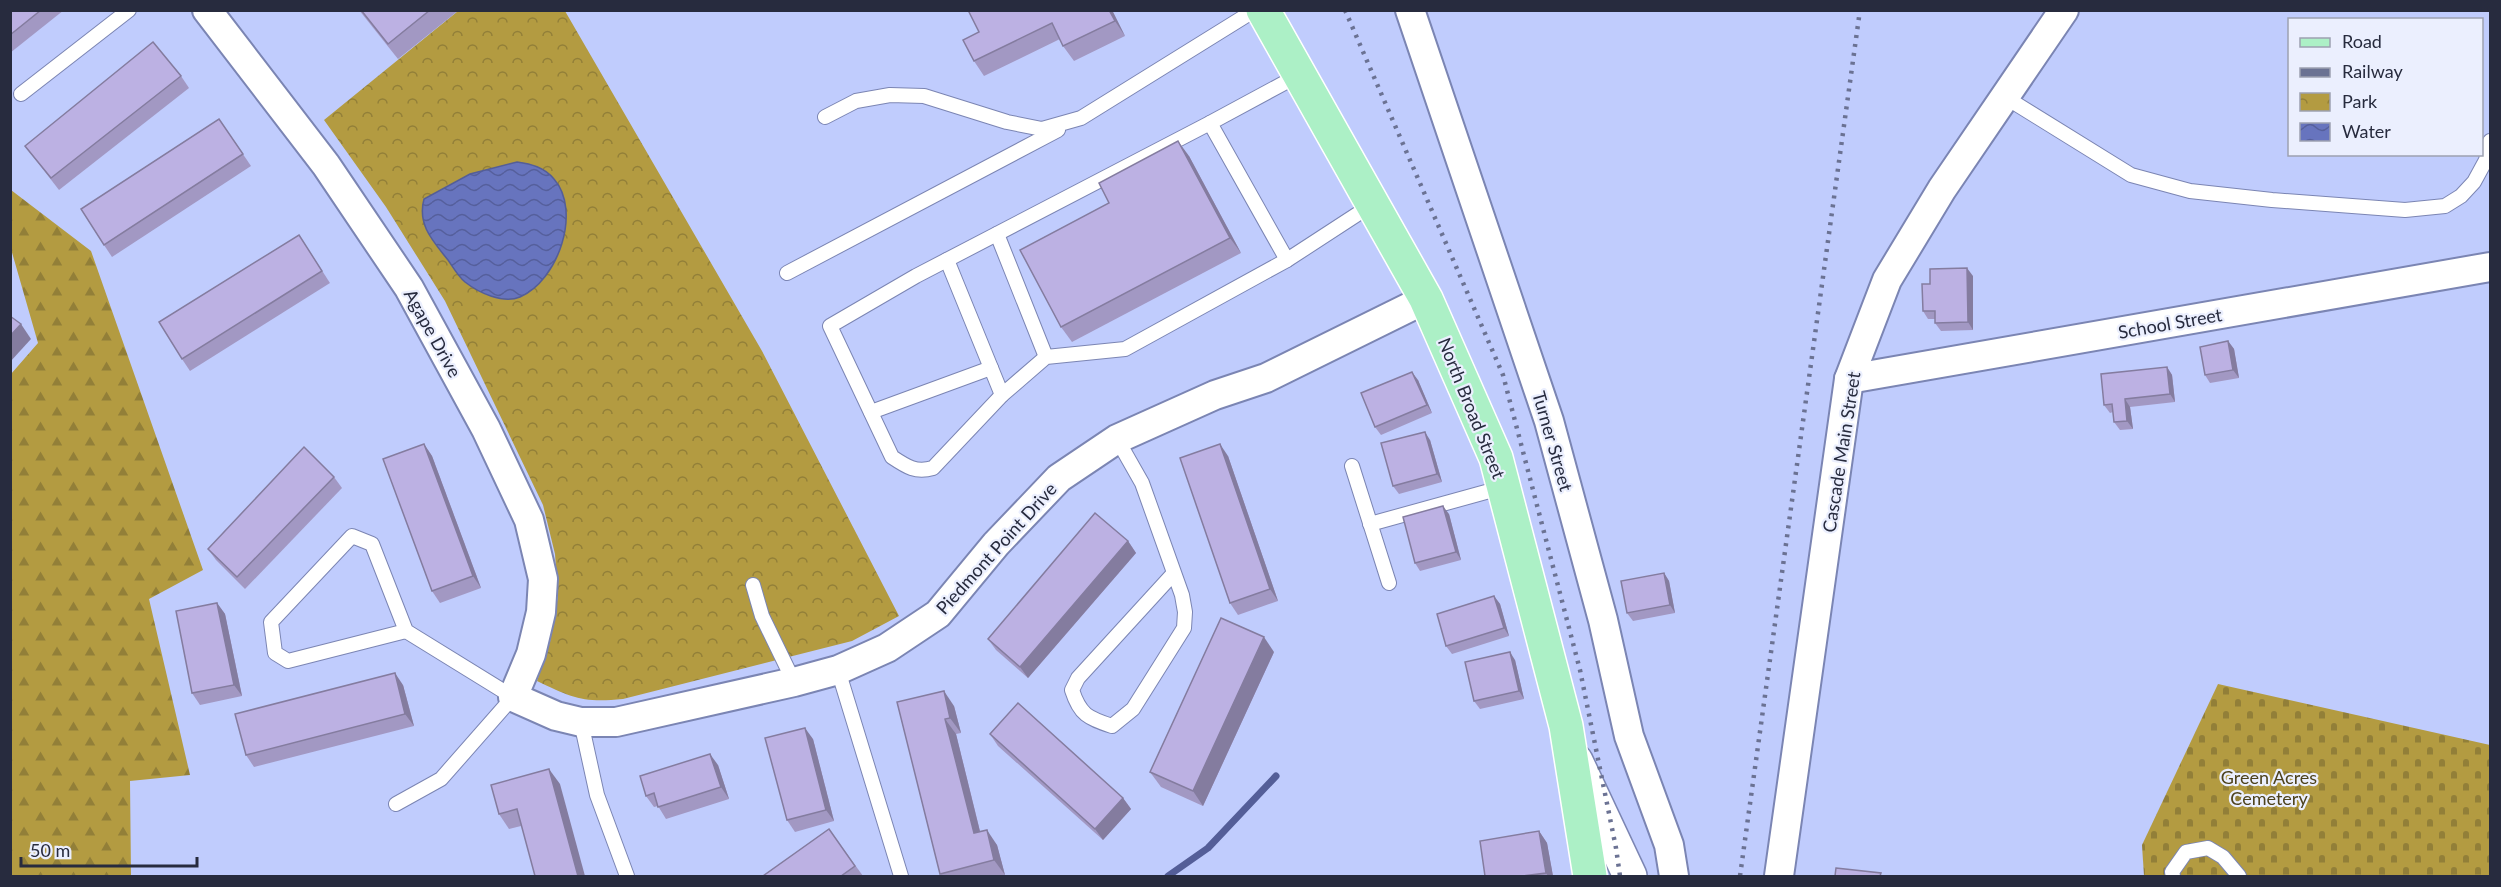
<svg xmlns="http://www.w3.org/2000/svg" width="2501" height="887" viewBox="0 0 2501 887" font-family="Lato,sans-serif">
<defs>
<pattern id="forest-firs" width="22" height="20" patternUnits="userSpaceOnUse" patternTransform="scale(1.5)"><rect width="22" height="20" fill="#b39b41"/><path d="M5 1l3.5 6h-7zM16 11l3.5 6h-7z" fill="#927f38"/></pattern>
<pattern id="cemetery-stones" width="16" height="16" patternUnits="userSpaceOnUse" patternTransform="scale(1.5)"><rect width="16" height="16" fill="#b39b41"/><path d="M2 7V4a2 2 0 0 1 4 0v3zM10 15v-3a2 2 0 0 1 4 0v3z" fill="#927f38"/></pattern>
<pattern id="park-crowns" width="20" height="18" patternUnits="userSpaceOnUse" patternTransform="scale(1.5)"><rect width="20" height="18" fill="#b39b41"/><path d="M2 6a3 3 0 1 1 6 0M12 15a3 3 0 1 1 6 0" fill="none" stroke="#927f38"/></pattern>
<pattern id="water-waves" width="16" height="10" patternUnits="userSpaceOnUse" patternTransform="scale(1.5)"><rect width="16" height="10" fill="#6774be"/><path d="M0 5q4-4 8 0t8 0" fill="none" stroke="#555f9c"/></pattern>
</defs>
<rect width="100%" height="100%" fill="#c0ccfd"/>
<polygon fill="url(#forest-firs)" points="11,190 91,251 203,570 149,599 190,775 130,781 131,876 11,876 11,374 38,343 11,249"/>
<polygon fill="url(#cemetery-stones)" points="2218,684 2490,745 2490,876 2144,876 2142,845"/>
<path fill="url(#park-crowns)" d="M458 11H565L762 351 899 616 852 641 623 699C583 703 573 698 537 681L550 642 558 596 555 554 543 505 445 301 386 207 324 120Z"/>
<path fill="url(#water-waves)" stroke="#545e98" stroke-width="1.5" d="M517 162C531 164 544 167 554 179 582 211 558 281 520 297 503 304 479 293 465 282 458 276 453 267 448 260 433 241 417 225 424 199L470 174Z"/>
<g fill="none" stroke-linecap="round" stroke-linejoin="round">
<polyline stroke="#545e98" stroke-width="7" points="1168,876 1208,848 1276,776"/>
<defs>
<g id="service">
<polyline points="21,94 129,10"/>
<polyline points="2005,97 2131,175 2190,191 2272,200 2405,210 2445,206 2461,196 2474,182 2486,160 2490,141"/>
<polyline points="825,117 856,101 890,95 924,96 1007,122 1042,129 1081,118 1255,10"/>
<path d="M1210 123 916 276 830 326 892 457C907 467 916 473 933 468L1002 395 1046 357 1125 349 1287 260 1373 204"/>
<polyline points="997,234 1046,357"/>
<polyline points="947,260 1002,395"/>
<polyline points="1287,260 1210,123 1299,75"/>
<polyline points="787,273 1058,130"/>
<polyline points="871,412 991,368"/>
<path d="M1117 439 1142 483 1182 595 1185 612 1184 628 1133 709 1112 726C1088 718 1080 715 1072 690L1078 678 1174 573"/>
<polyline points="1352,466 1389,583"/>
<polyline points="1370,524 1504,487"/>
<polyline points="753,585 762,616 794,682"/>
<polyline points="838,670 901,876"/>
<polyline points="581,722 597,795 627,876"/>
<polyline points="396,804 441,779 513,697 406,631 288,661 275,653 271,622 352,536 372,544 406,631"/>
<polyline points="2173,876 2172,872 2186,852 2208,848 2223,857 2239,876"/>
</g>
<g id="minor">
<polyline points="207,10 326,165 409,288 486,429 529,520 543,579 541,612 531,654 513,697 556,716 581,722 616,722 794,682 838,670 887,648 938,614 996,544 1059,478 1117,439 1215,395 1266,378 1426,299"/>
<polyline points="1410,10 1549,421 1603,620 1629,736 1669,845 1674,876"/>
<polyline points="1849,379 2490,267"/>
<polyline points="1779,876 1849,379 1887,280 1942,189 2064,10"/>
</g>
<polyline id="tertiary" points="1576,761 1630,876"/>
<polyline id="primary" points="1263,10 1426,299 1496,458 1566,726 1590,876"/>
</defs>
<use href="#service" stroke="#7b85b3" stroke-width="16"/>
<use href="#minor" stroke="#7b85b3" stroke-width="32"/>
<use href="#tertiary" stroke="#7b85b3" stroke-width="36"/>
<use href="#primary" stroke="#fff" stroke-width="36"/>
<use href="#service" stroke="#fff" stroke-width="14"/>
<use href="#minor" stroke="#fff" stroke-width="28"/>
<use href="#tertiary" stroke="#fff" stroke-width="33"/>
<use href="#primary" stroke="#acf0c6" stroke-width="33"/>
<g stroke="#6b7293" stroke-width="4.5" stroke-dasharray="3 6" stroke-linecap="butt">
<polyline points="1345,10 1503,375 1580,670 1616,848 1620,876"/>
<polyline points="1740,876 1860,10"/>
</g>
</g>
<g fill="#a298c3">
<polygon points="10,10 64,10 10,53"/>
<polygon points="359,10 459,10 398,59"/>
<polygon points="968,10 1112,10 1125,36 1074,61 1063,46 1060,39 984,76 974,61 979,32"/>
<polygon points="181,76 189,88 59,190 25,146"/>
<polygon points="219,119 251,166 112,257 104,245"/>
<polygon points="1189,156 1241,253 1072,342 1061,327 1109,203"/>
<polygon points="299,235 330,283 190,371 182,359"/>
<polygon points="1973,276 1973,330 1941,331 1935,323 1935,319 1928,319 1923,311 1930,284"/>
<polygon points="2228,341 2234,349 2239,378 2210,383 2205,375"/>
<polygon points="2167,367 2172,375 2175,402 2130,407 2133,429 2120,430 2114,422 2113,412 2110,413 2104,405"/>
<polygon points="1418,380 1432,413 1381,435 1375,427"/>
<polygon points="1430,440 1442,482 1399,494 1393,486"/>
<polygon points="424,444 432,456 481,588 440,603 432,591"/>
<polygon points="1228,456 1278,601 1238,615 1230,603"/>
<polygon points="334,477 342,488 245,589 216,560 208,549"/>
<polygon points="1449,514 1461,560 1420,571 1415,563"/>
<polygon points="1128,541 1136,553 1028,678 996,650 988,639"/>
<polygon points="1664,573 1669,581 1675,613 1633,621 1627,613"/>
<polygon points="1494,596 1500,604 1509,636 1452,654 1446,646"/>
<polygon points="217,603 225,614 242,696 200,705 192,693"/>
<polygon points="1274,652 1203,806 1161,787 1150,772"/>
<polygon points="1515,660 1524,699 1480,709 1474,701"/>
<polygon points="403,685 414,726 254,767 246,755"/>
<polygon points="897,702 954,706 961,733 956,734 980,831 997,845 1005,875 998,876 942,876 940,874"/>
<polygon points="990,734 1123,798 1131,809 1103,840 998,746"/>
<polygon points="813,739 834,821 795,832 787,820"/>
<polygon points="718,765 729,799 666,819 658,806 654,807 646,796"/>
<polygon points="560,784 521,826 509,829 499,814"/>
<polygon points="829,829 863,876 763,876"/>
<polygon points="1539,831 1547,843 1553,876 1485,876"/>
</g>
<g fill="#847c9f">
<polygon points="1109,10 1112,10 1125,36 1115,21"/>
<polygon points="1178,141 1189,156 1241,253 1230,238"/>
<polygon points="1967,268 1973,276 1973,330 1968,322"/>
<polygon points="21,324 31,339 10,362 10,336"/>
<polygon points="2228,341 2234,349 2239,378 2233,370"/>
<polygon points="2167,367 2172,375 2175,402 2170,394"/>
<polygon points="1412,372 1418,380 1432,413 1427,405"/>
<polygon points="2125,399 2130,407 2133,429 2127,421"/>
<polygon points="1425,432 1430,440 1442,482 1437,474"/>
<polygon points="424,444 432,456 481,588 473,576"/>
<polygon points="1220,444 1228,456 1278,601 1270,589"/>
<polygon points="1443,506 1449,514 1461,560 1456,552"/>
<polygon points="1128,541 1136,553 1028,678 1020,667"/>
<polygon points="1664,573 1669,581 1675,613 1670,605"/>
<polygon points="1494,596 1500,604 1509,636 1504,628"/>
<polygon points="217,603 225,614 242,696 234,685"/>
<polygon points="1264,637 1274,652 1203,806 1193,791"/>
<polygon points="1510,652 1515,660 1524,699 1519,691"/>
<polygon points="395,673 403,685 414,726 405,714"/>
<polygon points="944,691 954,706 961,733 950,718"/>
<polygon points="945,719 956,734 984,848 974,833"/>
<polygon points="805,728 813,739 834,821 826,810"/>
<polygon points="710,754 718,765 729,799 721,787"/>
<polygon points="549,769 560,784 585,876 578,876"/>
<polygon points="1123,798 1131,809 1103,840 1095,829"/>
<polygon points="987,830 997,845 1005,875 994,860"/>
<polygon points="1539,831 1547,843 1553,876 1548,876 1546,873"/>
</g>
<g fill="#bcb1e3" stroke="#847c9f" stroke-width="1.5">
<polygon points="10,10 41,10 10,35"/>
<polygon points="361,10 430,10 388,44"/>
<polygon points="968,10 1109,10 1115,21 1063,46 1052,23 974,61 963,40 979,32"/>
<polygon points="153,42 181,76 51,178 25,146"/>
<polygon points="219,119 243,154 104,245 81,209"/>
<polygon points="1178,141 1230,238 1061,327 1020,250 1109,203 1099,183"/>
<polygon points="299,235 322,271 182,359 159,322"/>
<polygon points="1967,268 1968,322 1935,323 1935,311 1923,311 1922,284 1930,284 1930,269"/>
<polygon points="10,316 21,324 10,336"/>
<polygon points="2228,341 2233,370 2205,375 2200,347"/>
<polygon points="2167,367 2170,394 2125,399 2127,421 2114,422 2112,404 2104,405 2101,374"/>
<polygon points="1412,372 1427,405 1375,427 1361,393"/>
<polygon points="1425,432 1437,474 1393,486 1381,443"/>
<polygon points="424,444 473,576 432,591 383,459"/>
<polygon points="1220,444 1270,589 1230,603 1180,458"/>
<polygon points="304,447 334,477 237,577 208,549"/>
<polygon points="1443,506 1456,552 1415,563 1403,517"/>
<polygon points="1095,513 1128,541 1020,667 988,639"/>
<polygon points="1664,573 1670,605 1627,613 1621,581"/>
<polygon points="1494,596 1504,628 1446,646 1437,614"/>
<polygon points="217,603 234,685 192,693 176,611"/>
<polygon points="1221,618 1264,637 1193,791 1150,772"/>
<polygon points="1510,652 1519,691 1474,701 1465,662"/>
<polygon points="395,673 405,714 246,755 235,714"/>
<polygon points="944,691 950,718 945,719 974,833 987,830 994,860 940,874 897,702"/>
<polygon points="1018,703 1123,798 1095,829 990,734"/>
<polygon points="805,728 826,810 787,820 765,738"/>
<polygon points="710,754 721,787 658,807 654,793 646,796 640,776"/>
<polygon points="549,769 578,876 535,876 517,809 499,814 491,785"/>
<polygon points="829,829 855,866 841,876 763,876"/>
<polygon points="1539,831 1546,873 1523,876 1485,876 1480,841"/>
<polygon points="1836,868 1881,873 1880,876 1835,876"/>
</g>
<g text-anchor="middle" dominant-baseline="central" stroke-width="4.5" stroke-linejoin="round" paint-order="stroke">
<g font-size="18" fill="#272b3e" stroke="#ebeffe">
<text transform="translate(2170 323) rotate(-10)">School Street</text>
<text transform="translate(433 333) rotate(61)">Agape Drive</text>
<text transform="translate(1472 408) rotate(68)">North Broad Street</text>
<text transform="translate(1553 441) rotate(74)">Turner Street</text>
<text transform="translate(1841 452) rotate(-81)">Cascade Main Street</text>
<text transform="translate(996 548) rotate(-48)">Piedmont Point Drive</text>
</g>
<g font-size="18" fill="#4d421c" stroke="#ebeffe">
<text x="2269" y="777">Green Acres<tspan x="2269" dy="21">Cemetery</tspan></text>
</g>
</g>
<rect width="2501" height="887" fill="none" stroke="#272b3e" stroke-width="24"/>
<rect x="2288" y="18" width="195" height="138" fill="#ebeffe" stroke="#9da1b1" stroke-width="1.5"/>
<rect x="2300" y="38" width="30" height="9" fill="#acf0c6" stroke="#9da1b1" stroke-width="1.5"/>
<text x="2342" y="48" font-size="18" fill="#272b3e">Road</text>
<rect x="2300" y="68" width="30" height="9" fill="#6b7293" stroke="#9da1b1" stroke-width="1.5"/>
<text x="2342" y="78" font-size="18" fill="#272b3e">Railway</text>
<rect x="2300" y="93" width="30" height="18" fill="url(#park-crowns)" stroke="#9da1b1" stroke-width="1.5"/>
<text x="2342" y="108" font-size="18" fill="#272b3e">Park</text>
<rect x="2300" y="123" width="30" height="18" fill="url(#water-waves)" stroke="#9da1b1" stroke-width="1.5"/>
<text x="2342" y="138" font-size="18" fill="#272b3e">Water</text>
<path d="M21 857v9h176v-9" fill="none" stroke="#272b3e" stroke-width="3"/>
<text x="30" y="857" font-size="18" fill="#272b3e" stroke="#ebeffe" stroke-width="4.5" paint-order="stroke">50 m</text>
</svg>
